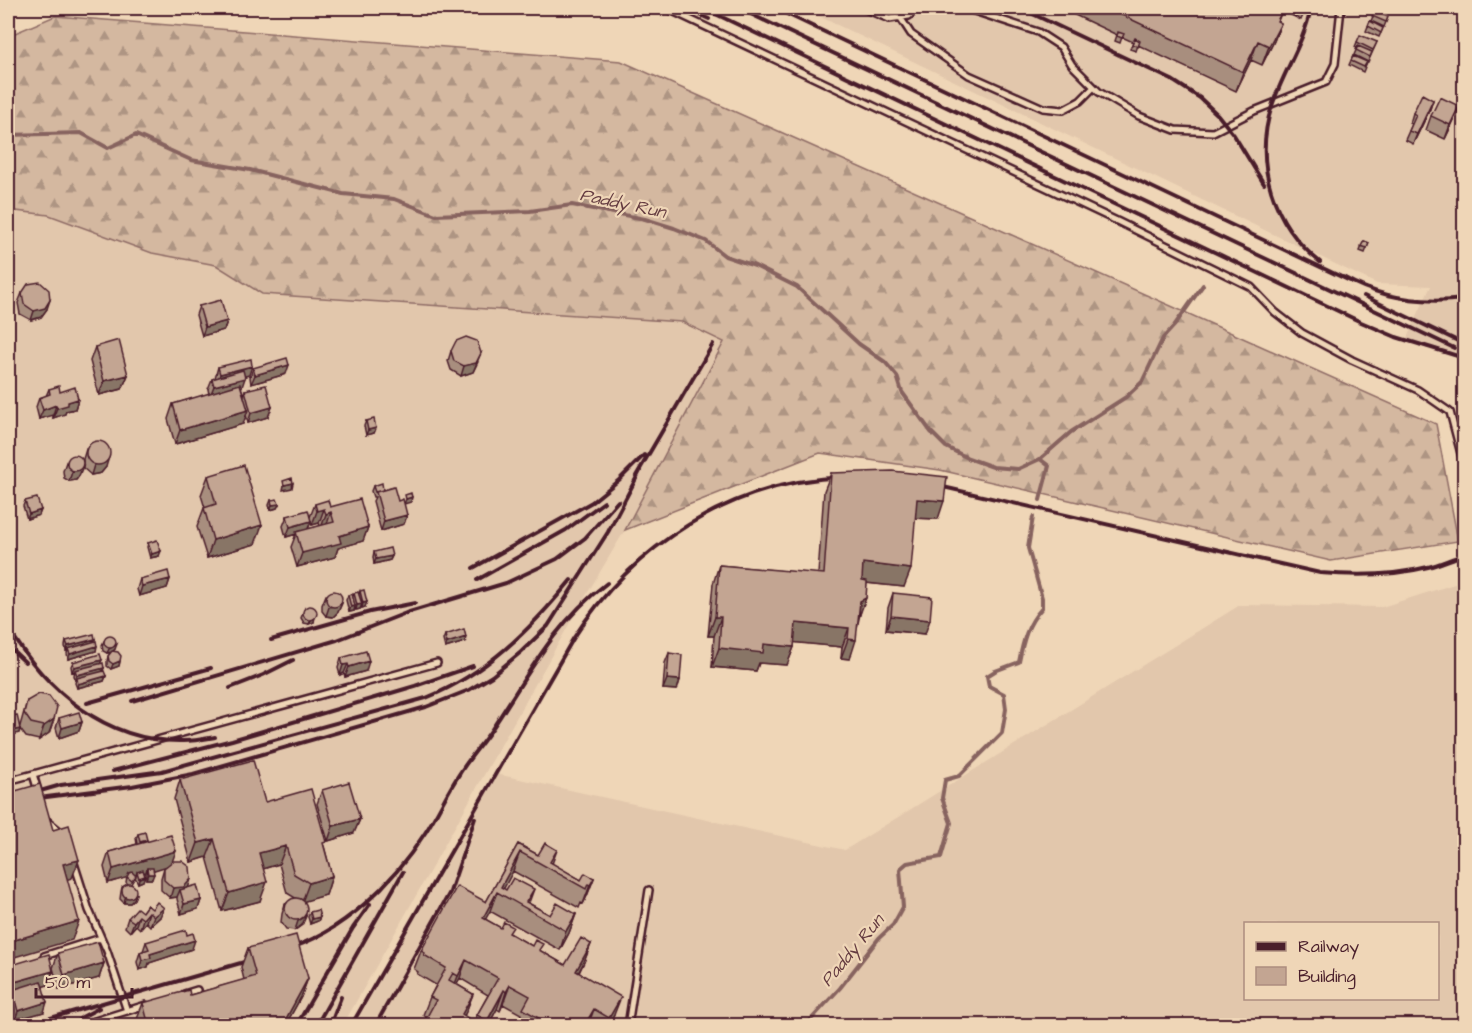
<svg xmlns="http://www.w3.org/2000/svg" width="1472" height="1033" viewBox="0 0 1472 1033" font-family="'Architects Daughter',sans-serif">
  <defs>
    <pattern id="forest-firs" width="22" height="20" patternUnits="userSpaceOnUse" patternTransform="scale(1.5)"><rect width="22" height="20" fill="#d4b8a0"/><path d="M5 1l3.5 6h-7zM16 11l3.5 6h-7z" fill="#ae9583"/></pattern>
  </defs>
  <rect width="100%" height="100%" fill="#efd6b7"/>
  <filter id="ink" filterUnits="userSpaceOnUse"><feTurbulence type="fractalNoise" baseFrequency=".0167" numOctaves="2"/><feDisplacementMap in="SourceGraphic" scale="12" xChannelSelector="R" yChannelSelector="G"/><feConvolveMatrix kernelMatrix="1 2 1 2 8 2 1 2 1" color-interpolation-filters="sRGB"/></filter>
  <g filter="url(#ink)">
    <path fill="#e2c7ac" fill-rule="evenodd" d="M802,8H1464V358L1406,340L1431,286L1377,284Z
      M8,210L49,215L152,253L216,265L262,294L683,322L724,342L625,530L572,619L343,1025L8,1026Z
      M1464,581V1025L354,1026L496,774L845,850L1240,605L1382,607ZM1246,924H1438V998H1246Z"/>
    <path fill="url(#forest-firs)" stroke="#8f6c66" stroke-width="1.5" d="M55,16L621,61L1436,424L1458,541L1331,561L940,470L820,453L625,530L724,342L682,322L262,294L216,265L152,253L49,215L8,210V36Z"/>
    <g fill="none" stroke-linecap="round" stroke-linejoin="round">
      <path stroke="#87635f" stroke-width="4" d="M8,135L81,133L108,148L136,135L191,160L250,170L343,194L394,199L436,215L530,211L572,205L645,219L674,228L706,241L725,256L755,266L797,287L859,344L885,362L897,376L902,392L931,432L946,447L968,458L993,467L1018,469L1040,459L1049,466L1040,500
        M1040,459L1071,432L1126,397L1142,382L1163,338L1174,326L1203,285
        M805,1026L840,988L879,938L893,925L903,907L900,869L907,863L941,857L951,823L942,798L945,780L959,776L1002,733L1006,709L1004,694L989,686L987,676L995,671L1019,662C1023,641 1027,624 1042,608V598L1028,548L1033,517"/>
      <defs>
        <path id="service" d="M666,8L1119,222L1251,287L1275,312L1302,333L1352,360L1418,390L1450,412L1464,465
          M863,8L889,19L909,16L916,8
          M965,8L1038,32L1061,47L1072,65L1099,92L1139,116L1175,130L1213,132L1254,111L1326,82L1335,64L1341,8
          M900,17L911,34L969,75L1043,108L1063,110L1080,101L1094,87
          M33,774L38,791
          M8,781L437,663
          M46,820L62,833
          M74,863L89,910L107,951L127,1011
          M44,956L101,938
          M184,994L197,990
          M79,1026L146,1005
          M628,1026L649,890"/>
      </defs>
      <use href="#service" stroke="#4a1f2b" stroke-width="10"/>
      <use href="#service" stroke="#efd6b7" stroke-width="5"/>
      <path stroke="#4a1f2b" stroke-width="4" d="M685,8L709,19
        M703,8L1361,322L1396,337L1464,358
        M738,8L1454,348
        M774,8L1350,281
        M1020,8L1172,80L1200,98L1218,115L1234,135L1264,184
        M1311,8C1304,43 1283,72 1272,106C1253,163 1273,225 1320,262
        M1343,277C1380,298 1422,304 1464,299
        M1364,296L1464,344
        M636,476L713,344
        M930,484L1320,573C1356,576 1393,576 1428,567C1441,564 1452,558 1464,555
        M473,568L592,502L619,480L644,455
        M477,580L566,530L604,502
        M8,627C45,690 106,743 183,741C194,741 204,739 215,737
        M271,640L370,612L415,603
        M8,646L25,662
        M230,688L263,675L293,660
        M132,701L337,640L406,613L506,583L557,559L585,538L618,501
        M87,703L211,668
        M113,771L232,740L415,686L473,666
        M30,794L61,785L162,771L426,698C486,674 530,630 571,580
        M8,802L132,786L193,774L426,707L469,690L492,676L521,652L548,626L608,532L640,471
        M284,950C343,933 393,883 425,833C438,813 447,792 460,773C469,758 482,744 492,729C528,675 554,623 607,583
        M23,1026L258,958
        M73,1026L82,1017L99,1008
        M296,1026L353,928L370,904
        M316,1026L403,872
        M330,1026L341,997
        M351,1026L573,639C632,546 732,481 844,477
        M375,1026L450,892L475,818"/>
    </g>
    <path fill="#a88e7e" stroke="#4a1f2b" stroke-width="1.5" fill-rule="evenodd" d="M1033,8H1046L1044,12Z
      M1060,8H1276L1282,11L1278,21L1281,23L1274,41L1262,65L1251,60L1236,91L1138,45L1136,51L1130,49L1133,42L1122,37L1120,43L1115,41L1117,35Z
      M1291,8H1306L1301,20L1289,14Z
      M1375,11L1388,17L1384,27L1371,21Z
      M1370,21L1383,28L1379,37L1366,31Z
      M1357,42H1377L1368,62L1354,55L1357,48L1355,47Z
      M1353,56L1367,62L1363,72L1349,65Z
      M1433,100L1430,109L1413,144L1405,140L1412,124L1410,123L1413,113Z
      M1431,116L1454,120L1445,139L1426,130Z
      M1364,241L1369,243L1365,253L1360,251Z
      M22,293L47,309L41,317L31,320L20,314L18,303Z
      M199,306L227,321L224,330L202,336L196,315Z
      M95,347L128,375L122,389L99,395L90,361Z
      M451,351L478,362L473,372L461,376L451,370L448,361Z
      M218,367L249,375L245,376L241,387L244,395L245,390L272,407L268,417L248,423L246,415L243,424L175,444L168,419L173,404L209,394L208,389L212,379L215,378Z
      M253,368L286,374L251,384L250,377Z
      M49,389L60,392L78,399L75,409L66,411L65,414L53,418V415L39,419L36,407L39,398L46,396Z
      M366,421L376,428L374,433L366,435L364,426Z
      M86,449L106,467L101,473L91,475L83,468V459Z
      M66,462L79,476L76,480L69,481L64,478L63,471Z
      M831,473L938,519L915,518L904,587L867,583L850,659L841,658L842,647L794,642V647L787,665L759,663L756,671L712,667L714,636H708L713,584L719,565L818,574L824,491Z
      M208,476L255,544L207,558L197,527L204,508H205L201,495Z
      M373,486L383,490L398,501L407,515L404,524L381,531L373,501L375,497H373L371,491Z
      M271,500L279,504L277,508L270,510L269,505Z
      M25,501L41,510L39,515L27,519L23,506Z
      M315,504L330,507L368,527L363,541L338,548L335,557L297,567L291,547L296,534L286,537L283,526L287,516L310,517ZM311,522L312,525L319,523L320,526L308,529Z
      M148,543L159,556L150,558L147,547Z
      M374,552L392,556L390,560L374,564L373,557Z
      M140,579H170L167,588L139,596L137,589Z
      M360,591L365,607L362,608L361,606L360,609L356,610L355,608L354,611L349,612L346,600L348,595L353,596L354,593L359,594Z
      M893,593L925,634L886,630L888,608Z
      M326,595L342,603L338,612L333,617L326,616L322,611V605Z
      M305,608L314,622L309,624L304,623L301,618Z
      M445,635L465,642L445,648L443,640Z
      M95,639L94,642L96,651L68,659L67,653L68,651H66L65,646L66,641Z
      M104,641L115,649L113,651L120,661L119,666L111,669L107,666V661L108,656L111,653H107L103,651L102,645Z
      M669,653L680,680L677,690L663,689L665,663Z
      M341,658L366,671L345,677L344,673L340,675L338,668Z
      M73,662L100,663L104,668L103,671L106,676L104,681L77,688L75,683L76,680H75L74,675L75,671L72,672L71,666Z
      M27,701L54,719L49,733L39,740L26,737L20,729L19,733L9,736L8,730V717L20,726Z
      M59,718L82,722L79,731L59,738L56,728Z
      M180,780L265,802L324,846L332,876L326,895L303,901L306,916L302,925L295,930L286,929L281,922L282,914L285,904L297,899L287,893L279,864L263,869L260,901L222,911L207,857L191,862L174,799Z
      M322,790L360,819L354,833L328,841L317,804Z
      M138,834L147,840L146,842L172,861L188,888L201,900L198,909L181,914L177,899V897L170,898L161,890V878L164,868L166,866L153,870L152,879H146V872L144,873L143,881L138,883L135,877L131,884L136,894L134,899L130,903H124L120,899L121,892L122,887L128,884L126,882L127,877L108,883L104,867L109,852L137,844L136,838Z
      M518,844L538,855L557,850L552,864L581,880L594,878L587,896L583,904L581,903L579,908L513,871L503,889L550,915L576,914L569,933L560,950L490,911L485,919L565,965L591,944L584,962L579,973L614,1015L609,1026H517L521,1014L503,1004L500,1011L497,1009L488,1026H473L477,1015L488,995L460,978L456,984L473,994L464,1016L466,1026H422L426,1017L423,1015L430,997L436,985L417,974L418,972L414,969L421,951L486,902Z
      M147,905L160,917L150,926L146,922L140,929L136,925L130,932L125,927L128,918L142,912Z
      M310,912L320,917L318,921L310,924L308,917Z
      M146,942L192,949L149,963L148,967L139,970L137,962L140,952L143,951Z
      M248,948L308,978L301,997L285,1026H137L136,1022L143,1003L190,995L244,980L241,967Z
      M58,953L104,963L99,978L59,989L53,968Z
      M8,966L53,971L48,985L43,986L44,1012L15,1020L9,999L10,996H8Z"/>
    <path fill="#887466" stroke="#4a1f2b" stroke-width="1.5" d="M1281,23L1274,41L1262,65L1269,46Z
      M1258,41L1251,60L1236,91L1243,72Z
      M1433,100L1430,109L1413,144L1417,134Z
      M1459,106L1454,120L1445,139L1450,125Z
      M50,300L47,309L41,317L31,320L34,311Z
      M227,321L224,330L202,336L205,327Z
      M12,322L8,331V332V325Z
      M481,353L473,372L461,376L464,366Z
      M289,365L286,374L251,384L255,375Z
      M252,366L249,375L217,384L220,374Z
      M128,375L122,389L99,395L104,381Z
      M245,378L242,387L210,396L214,386Z
      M78,399L75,409L66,411L65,414L53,418L57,408L68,402Z
      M56,405L53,415L39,419L43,410Z
      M272,407L268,417L248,423L251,413Z
      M248,410L243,424L175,444L180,430Z
      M376,428L374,433L366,435L368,430Z
      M109,457L106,467L101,473L91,475L94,465Z
      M83,466L79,476L76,480L69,481L72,472Z
      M293,483L292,488L283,490L284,485Z
      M412,497L411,502L404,504L406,499Z
      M917,499L944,501L938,519L910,518Z
      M279,504L277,508L270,510L272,505Z
      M324,509L319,523L312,525L317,511Z
      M41,510L39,515L27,519L29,514Z
      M331,512L326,527L321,528L326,514Z
      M407,515L404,524L381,531L384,521Z
      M311,521L307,531L286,537L290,527Z
      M262,525L255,544L207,558L213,540Z
      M368,527L363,541L338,548L335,557L297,567L302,553L339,536Z
      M161,551L159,556L150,558L152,554Z
      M392,556L390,560L374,564L376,559Z
      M863,563L911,569L904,587L856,582Z
      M170,579L167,588L139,596L142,586Z
      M866,598L859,617L860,601Z
      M367,602L365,607L362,608L363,603Z
      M342,603L338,612L333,617L326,616L329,607Z
      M362,604L360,609L356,610L357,605Z
      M355,606L354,611L349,612L351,607Z
      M891,616L930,620L925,634L886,630Z
      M315,617L314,622L309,624L311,620Z
      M715,617H721L714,636H708Z
      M796,623L849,628L842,647L789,642Z
      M466,637L465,642L445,648L447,643Z
      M95,639L94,644L68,649V651H66L68,646Z
      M848,639L856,640L850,659L841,658Z
      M117,644L115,649L112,652L107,653L109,649Z
      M764,644L794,647L787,665L759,663L756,671L712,667L719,648Z
      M97,646L96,651L68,659L70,654Z
      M102,660L100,664L72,672L74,667Z
      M120,661L119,666L111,669L113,664Z
      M369,661L366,671L345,677L349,667Z
      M348,664L344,673L340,675L343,665Z
      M104,668L102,672L75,680L77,675Z
      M106,676L104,681L77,688L78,684Z
      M667,679L680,680L677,690L663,689Z
      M54,719L49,733L39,740L44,726Z
      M82,722L79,731L59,738L62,728Z
      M20,729L19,733L9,736L11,731Z
      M360,819L354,833L328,841L333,826Z
      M214,839L207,857L191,862L198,843Z
      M286,846L279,864L252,872L259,853Z
      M176,851L171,865L148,872L147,868L146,872L138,874L137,872L136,875L108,883L113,869Z
      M520,852L513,871L501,894V887Z
      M79,860L72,878L56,883L63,864Z
      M148,874H154L152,879H146Z
      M145,876L143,881L138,883L139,878Z
      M332,876L326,895L302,902L309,883Z
      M594,878L587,896L583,904L590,885Z
      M191,879L188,889L180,890L177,897L170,898L173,888Z
      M267,882L260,901L222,911L229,893Z
      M534,889L527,908L526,902Z
      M497,892L490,911L476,937L483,918Z
      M136,894L134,899L130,903H124L125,898Z
      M201,900L198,909L181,914L184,904Z
      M164,908L160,917L150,926L154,916Z
      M149,912L146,922L140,929L143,919Z
      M576,914L569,933L560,950L566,931Z
      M139,916L136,925L130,932L134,922Z
      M306,916L302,925L295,930L298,921Z
      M320,917L318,921L310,924L312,919Z
      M79,921L72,940L8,959V942Z
      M195,940L192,949L149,963L148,967L139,970L142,960L150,954Z
      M591,944L584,962L569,990L576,971Z
      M466,960L460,978L451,994L458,976Z
      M104,963L99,978L59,989L64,975Z
      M53,971L48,985L14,995L12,990L10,996H8V992L11,983Z
      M308,978L301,997L285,1026H282Z
      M510,985L503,1004L500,1011L506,992Z
      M504,990L497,1009L488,1026H485Z
      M473,994L466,1012L459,1026L462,1014Z
      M621,997L614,1015L609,1026H607L609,1018Z
      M47,1002L44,1012L15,1020L18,1011Z
      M594,1009L588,1026H584Z"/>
    <path fill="#c3a592" stroke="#4a1f2b" stroke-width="1.5" d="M1107,8H1276L1282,11L1277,21L1281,23L1269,46L1258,41L1243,72Z
      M1291,8H1306L1303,15L1290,9Z
      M1375,11L1388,17L1386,22L1372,16Z
      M1370,21L1383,28L1381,33L1368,26Z
      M1118,32L1124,34L1122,38L1117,36Z
      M1360,35L1377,42L1373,50L1357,42Z
      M1135,38L1140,41L1138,47L1132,44Z
      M1358,46L1372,52L1370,57L1356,50Z
      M1353,56L1367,62L1364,67L1351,61Z
      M1422,94L1433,100L1417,134L1409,131L1416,115L1413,113Z
      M1440,97L1459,106L1450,125L1431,116Z
      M1364,241L1369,243L1367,248L1361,246Z
      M40,282L49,290L50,300L45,308L34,311L24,304L22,293L28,284Z
      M221,300L227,321L205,327L199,306Z
      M8,304L13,311L12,322L8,325Z
      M466,337L477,341L481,353L476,363L464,366L454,361L451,351L456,341Z
      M119,340L128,375L104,381L95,347Z
      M287,358L289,365L255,375L253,368Z
      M251,359L252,366L220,374L218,367Z
      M243,370L245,378L214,386L212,379Z
      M240,384L248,410L180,430L173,404Z
      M266,385L272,407L251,413L245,390Z
      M59,386L60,392L75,387L78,399L68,402V405L57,408L56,405L43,410L39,398L50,394L49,389Z
      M374,419L376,428L368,430L366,421Z
      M86 453a12 12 0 1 1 24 0a12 12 0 1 1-24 0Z
      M67 463a8 8 0 1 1 16 0a8 8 0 1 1-16 0Z
      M244,465L262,525L213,540L204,508L216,504L208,476Z
      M892,471L947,477L944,501L917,499L911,569L863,563L862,580L867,581V583L866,598L860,601L856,640L848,639L849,628L796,623L794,647L764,644L763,653L719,648L721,617H715L719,565L824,574L831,473Z
      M292,478L293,483L284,485L283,481Z
      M382,483L383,490L375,492L373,486Z
      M394,487L398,501L403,499L407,515L384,521L376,492Z
      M411,493L412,497L406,499L405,495Z
      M37,498L41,510L29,514L25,501Z
      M277,499L279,504L272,505L271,500Z
      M360,499L368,527L339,536L341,543L302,553L296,532L334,522L331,512L326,514L324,509L317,511L315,504L328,500L330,507Z
      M308,510L311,521L290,527L287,516Z
      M157,540L161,551L152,554L148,543Z
      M390,548L392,556L376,559L374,552Z
      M168,571L170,579L142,586L140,579Z
      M364,590L367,602L363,603L360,591Z
      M326 599a8 8 0 1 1 16 0a8 8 0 1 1-16 0Z
      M358,592L362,604L357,605L354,593Z
      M893,593L932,597L930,620L891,616Z
      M352,594L355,606L351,607L348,595Z
      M303 613a7 7 0 1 1 14 0a7 7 0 1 1-14 0Z
      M464,629L466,637L447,643L445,635Z
      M94,634L95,639L68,646L66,641Z
      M104 642a6 6 0 1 1 12 0a6 6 0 1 1-12 0Z
      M96,641L97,646L70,654L68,649Z
      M112,651L118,652L121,656L120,661L113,664L109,661L108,656Z
      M366,651L369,661L349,667L348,664L343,665L341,658Z
      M669,653L682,655L680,680L667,679Z
      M100,654L102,660L74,667L73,662Z
      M103,663L104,668L77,675L75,670Z
      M104,671L106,676L78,684L77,678Z
      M39,694L49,696L57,707L54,719L44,726L31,723L24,713L27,701Z
      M79,712L82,722L62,728L59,718Z
      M17,715L20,729L11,731L8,717Z
      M253,760L265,802L311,789L326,842L323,843L332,876L309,883L294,874L286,846L259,853L267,882L229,893L214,839L198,843L180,780Z
      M349,782L360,819L333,826L322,790Z
      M40,784L53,830L69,825L79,860L63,864L79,921L8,942V793Z
      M145,832L147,840L140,842L138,834Z
      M171,835L176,851L113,869L109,852Z
      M545,843L557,850L550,862L581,880L585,873L594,878L590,885L588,884L586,889L520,852L501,887L506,890L513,878L534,889L526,902L550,915L557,903L576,914L566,931L497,892L483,918L501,928L504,922L513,927L509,933L532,946L535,940L543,944L539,950L565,965L581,938L591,944L576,971L621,997L609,1018L594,1009L584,1026H566L560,1022L558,1026H552L523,1009L530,996L510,985L506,992L504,990L487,1021L477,1015L498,978L466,960L458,976L453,973L449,980L473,994L462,1014L468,1018L465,1025L461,1023L460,1026H422L436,1000L430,997L446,968L424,955L425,953L421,951L457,886L486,902L518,844L538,855Z
      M173,861H182L190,867L191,879L184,887L173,888L164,880V868Z
      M147,868H153L154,874H148Z
      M143,870L145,876L139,878L137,872Z
      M132,872L136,876L132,881L127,877L129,873Z
      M122 891a7 7 0 1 1 14 0a7 7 0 1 1-14 0Z
      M197,885L201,900L184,904L180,890Z
      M285 909a11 11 0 1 1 22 0a11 11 0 1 1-22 0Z
      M157,902L164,908L154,916L149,912L143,919L139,916L134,922L128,918L137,908L142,912L147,905L152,909Z
      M318,910L320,917L312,919L310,912Z
      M186,930L187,935L193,933L195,940L150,954L151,958L142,960L140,952L149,949L146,942Z
      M296,935L308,978L282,1026H149L143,1003L189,990L190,995L256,976L248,948Z
      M98,942L104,963L64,975L58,953Z
      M49,954L53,971L11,983L8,972V966Z
      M41,981L47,1002L18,1011L12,990Z"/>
  </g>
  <g text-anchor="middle" stroke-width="4.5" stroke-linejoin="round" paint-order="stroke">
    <g font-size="18" font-style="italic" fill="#643b40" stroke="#efd6b7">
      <text transform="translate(623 203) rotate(12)" y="6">Paddy Run</text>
      <text transform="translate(852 950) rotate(-50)" y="6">Paddy Run</text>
    </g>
  </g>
  <rect width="1472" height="1033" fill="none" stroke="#efd6b7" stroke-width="30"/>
  <rect x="15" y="15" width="1442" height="1003" fill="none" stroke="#4a1f2b" stroke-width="2" filter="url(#ink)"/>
  <rect x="1244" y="922" width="195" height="78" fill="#efd6b7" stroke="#ad8d7f" stroke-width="1.5"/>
  <rect x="1256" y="942" width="30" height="9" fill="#4a1f2b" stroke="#ad8d7f" stroke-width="1.5"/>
  <text x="1298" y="952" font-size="18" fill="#4a1f2b">Railway</text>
  <rect x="1256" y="967" width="30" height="18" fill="#c3a592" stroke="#ad8d7f" stroke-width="1.5"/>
  <text x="1298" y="982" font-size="18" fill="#4a1f2b">Building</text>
  <path d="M36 988v9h96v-9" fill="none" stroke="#4a1f2b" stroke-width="3"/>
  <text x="45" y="988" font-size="18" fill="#4a1f2b" stroke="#efd6b7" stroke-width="4.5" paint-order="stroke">50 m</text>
</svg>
